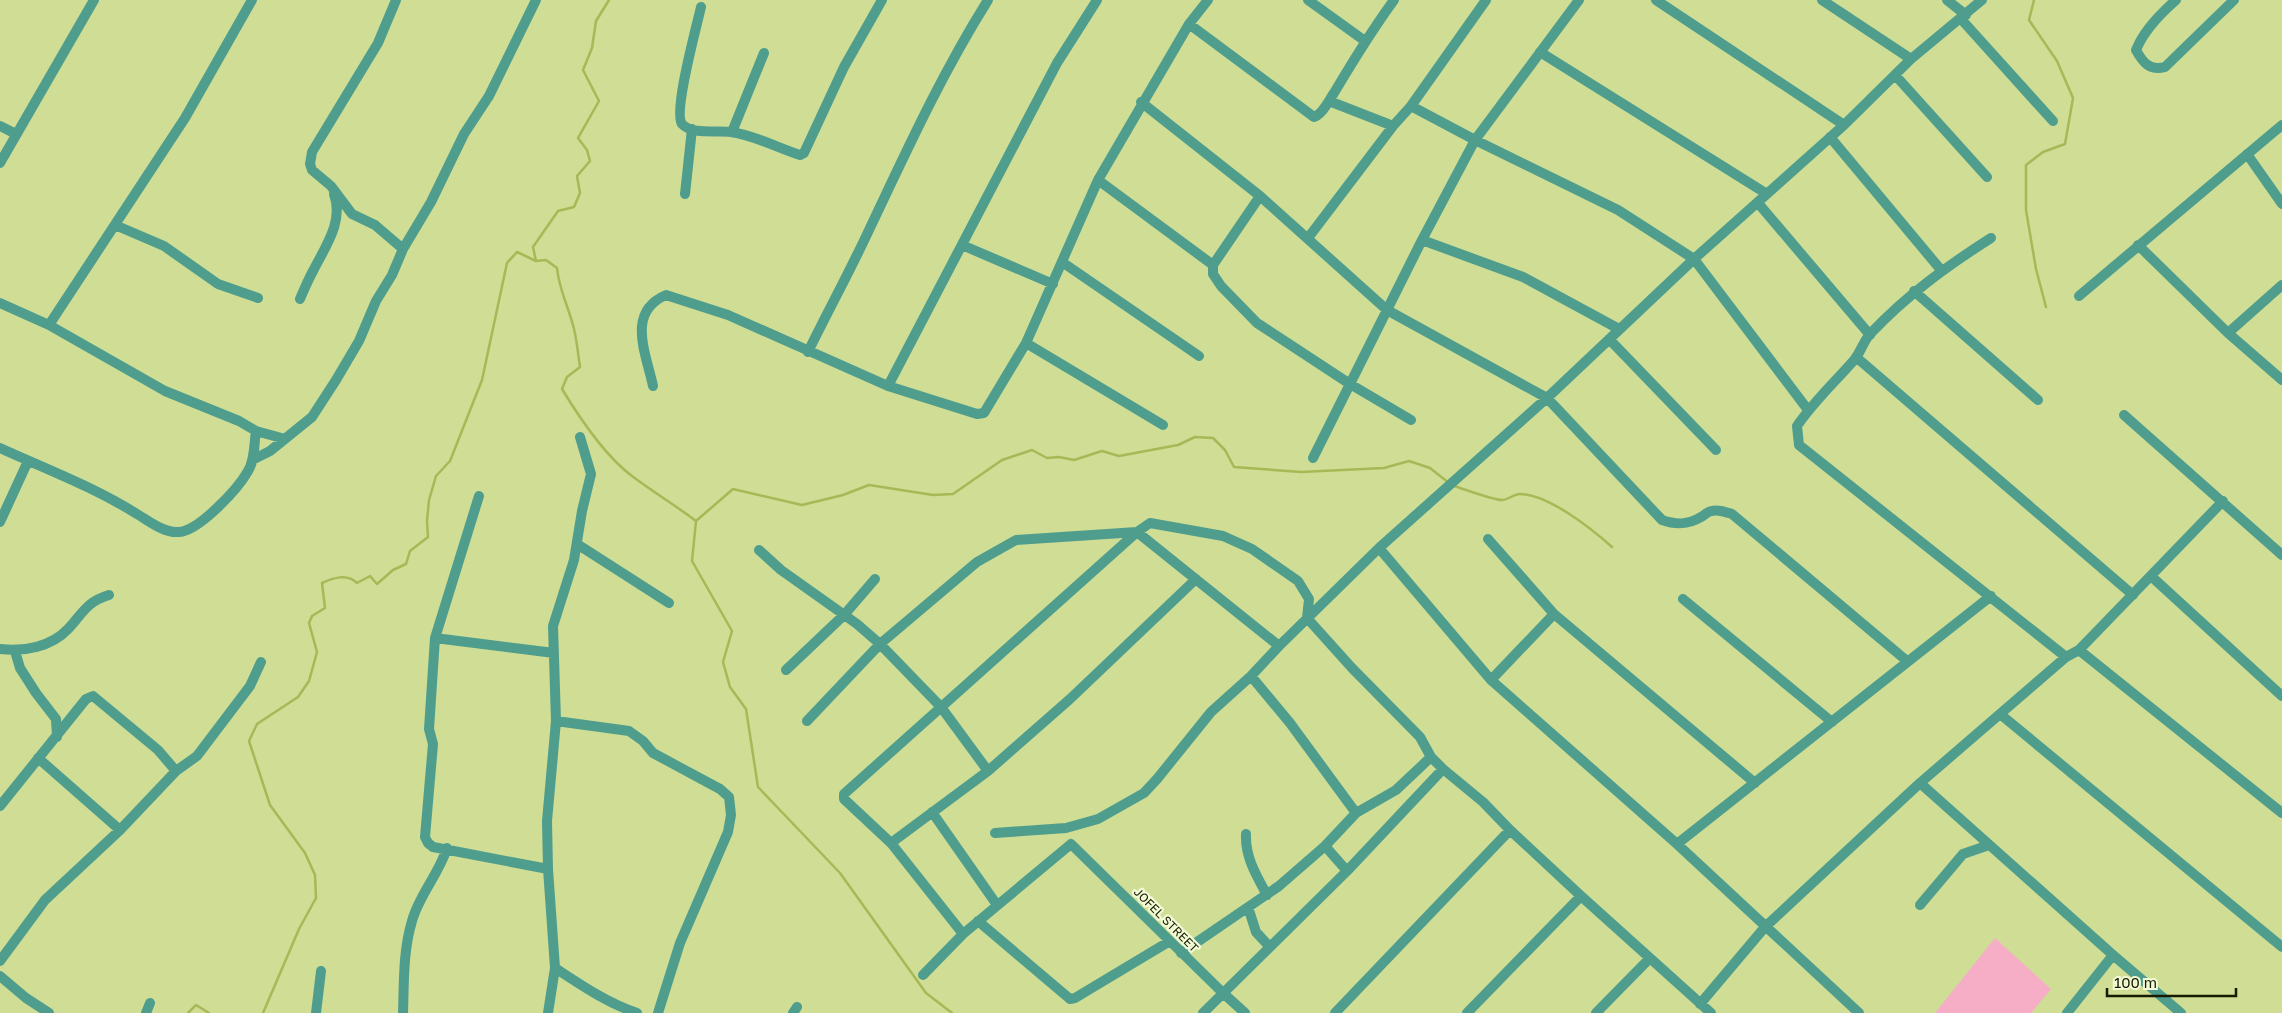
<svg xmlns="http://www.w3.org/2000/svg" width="2282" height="1013" viewBox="0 0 2282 1013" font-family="'Golos Text',sans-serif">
  <rect width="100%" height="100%" fill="#cfdd95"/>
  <path fill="#f5aec6" d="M1995,938L2051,989L2031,1013H1935Z"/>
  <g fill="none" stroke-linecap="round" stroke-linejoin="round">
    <path stroke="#a8b856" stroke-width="2.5" d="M2034,0L2029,20L2057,61L2073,98L2065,144L2043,152L2026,165V210L2036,269L2046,307
      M536,261L533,247L558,211L574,207L580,193L577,176L590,161L587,150L578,138L599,101L583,70L592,48L596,21L609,0
      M1454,486C1464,489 1493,500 1502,500C1508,500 1514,494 1520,494C1548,494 1592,529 1612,547
      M188,1013L196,1005L209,1013
      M263,1013L299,929L316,898L315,875L305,853L270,805L249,741L257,724L298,697L309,681L317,652L309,623L312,616L325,608L322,583C333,578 347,573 357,583L370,576L377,584L393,570L406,564L410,551L428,537L427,521L429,500L436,476L450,461L482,380L507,263L517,252L536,261L546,260L557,268C559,290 569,308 574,329C577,341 578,354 580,367L567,377L562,389C579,417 605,456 632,476C653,492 675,505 696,521
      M952,1013L926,993L840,873L758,787L746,709L730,687L723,662L732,631L692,561L696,521L733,489L802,505L843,495L869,485L933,495L953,494L1002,460L1032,450L1047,458L1059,457L1074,460L1102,451L1119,456L1178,445L1195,437L1213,438L1225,450L1234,467L1301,472L1384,468L1409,461L1430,468L1449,483"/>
    <path stroke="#4f9e8d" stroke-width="10" d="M396,0L378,43L312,152L310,164L312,170L331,186L352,214L375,225L403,249
      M1308,0L1365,41
      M1656,0L1844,125
      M1822,0L1911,59
      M1947,0L1966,15
      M2176,0C2160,14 2144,30 2136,50C2143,63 2150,71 2165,67L2234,0
      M701,7C697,25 673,112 682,124C692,135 718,130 731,132C754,135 778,148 800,155L804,153L844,67L882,0
      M1961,19L2053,121
      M1189,24L1314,117C1323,114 1329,100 1334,93C1353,61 1372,30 1394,0
      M1540,52L1767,194
      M1895,75L1987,177
      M1329,101L1393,126
      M1141,102L1260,196L1387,310L1547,398L1662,520C1676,525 1688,525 1701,517C1705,515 1708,511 1712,511C1718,509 1726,512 1732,514L1907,661
      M1411,106L1475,140L1618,210L1694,259L1808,410
      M0,126L16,134
      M732,132L764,53
      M1830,137L1941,270
      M2247,154L2282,204
      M0,163L94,0
      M1098,180L1213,265
      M685,194L692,129
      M1260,196L1213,265V274L1221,286L1257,323L1350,384L1411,420
      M1758,203L1870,335
      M115,225L164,246L218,284L258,298
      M1308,238L1393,126L1411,106L1486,0
      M1991,238C1947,266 1907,295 1871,333C1864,340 1861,351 1855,359C1836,381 1814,401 1797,426L1799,445L2066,657
      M1422,240L1523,277L1619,329
      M962,245L1053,284
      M2138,245L2228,333L2282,380
      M1062,262L1199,356
      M1914,291L2038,400
      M2079,296L2282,125
      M300,299C304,290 308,280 313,271C325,247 344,222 334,194
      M0,303L49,325L165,391L239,421L256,431L285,439
      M49,325L185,118L252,0
      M2228,333L2282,285
      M1609,339L1716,450
      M1026,343L1163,425
      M808,352C828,311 850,271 869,230C907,150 941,75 988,0
      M1856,357L2133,595
      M653,386C646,353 626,312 666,295L728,315L888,386L977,414L984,413L1026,343L1098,180L1189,24L1208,0
      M888,386L1057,63L1097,0
      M2124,415L2282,555
      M580,437L591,474L582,511L574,560L553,626L556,721L547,821L548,869L555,968C581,985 607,1003 637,1013
      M0,448C46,469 94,487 137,514C149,521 164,533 178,532C198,532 238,489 248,471C255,460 254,443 256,431
      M1313,458L1422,240L1475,140L1579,0
      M252,460L270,451L312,417L336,380L359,341L376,301L392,275L403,249L431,202L464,134L489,96L536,0
      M479,496L435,638L429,729L433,744L425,837L428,843L433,847L548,869
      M0,522L28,461
      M1488,539L1554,614L1755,783
      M577,544L669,603
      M1379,548L1491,680L1677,844L1859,1013
      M759,550L781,570L857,624L880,644L941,707L988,771
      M2152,577L2282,696
      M1683,599L1832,722
      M435,638L554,653
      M0,649C24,652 51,647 68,629C83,613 86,602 109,595
      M2079,650L2282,813
      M15,651L20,668L36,693L56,719L57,737
      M786,670L844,615L875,579
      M1251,676L1290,723L1356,813L1396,790L1431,757
      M1491,680L1554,614
      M2000,714L2282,947
      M556,721L629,731L643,741L653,753L720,789L729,797L731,815L728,832L680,943L658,1013
      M807,721L880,644L977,562L1016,540L1137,532L1279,646
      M38,758L120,830
      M1920,783L2113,955L2181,1013
      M0,806L86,699L93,696L158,750L176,771
      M932,812L997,905
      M995,833L1066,828L1098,819L1144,793L1157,779L1211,712L1251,676L1279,646L1379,548L1547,398L1694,259L1844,125L1911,59L1982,0
      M1246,834C1245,857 1256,875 1267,895
      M891,843L988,771L1070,699L1196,579
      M1677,844L1991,596
      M1347,871L1325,846L1356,813
      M1920,905L1963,854L1989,845
      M1248,907L1256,932L1269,946
      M978,921L1070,999L1075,998L1170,941
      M963,934L891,843L844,799V794L1137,532L1150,523L1223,536L1252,549L1298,581L1309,599L1307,618L1352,668L1420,737L1431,757L1443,769L1483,802L1510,830L1581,896L1711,1013
      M1181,953L1279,886L1325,846
      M0,961L45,900L120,830L176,771L197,756L250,686L261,662
      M923,975L963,934L1071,844L1223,993L1245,1013
      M0,976L26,998L49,1013
      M1700,1004L1765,927L1920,783L2066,657L2079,650L2223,501
      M146,1013L150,1003
      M316,1013L321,971
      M403,1013C404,982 403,951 412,921C419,895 439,874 447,848
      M548,1013L555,968
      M793,1013L797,1007
      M1203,1013L1347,871L1443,769
      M1335,1013L1510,830
      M1467,1013L1581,896
      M1596,1013L1650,958
      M2067,1013L2113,955"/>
  </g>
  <g text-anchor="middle" stroke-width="4.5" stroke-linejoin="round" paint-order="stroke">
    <g font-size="12" fill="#171b01" stroke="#f3fad6">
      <text transform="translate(1166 920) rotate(45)" y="4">JOFEL STREET</text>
    </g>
  </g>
  <path d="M2107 988v8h129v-8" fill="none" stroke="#171b01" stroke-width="2.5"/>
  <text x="2114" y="988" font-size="15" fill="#171b01" stroke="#f3fad6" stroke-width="4" paint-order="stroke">100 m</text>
</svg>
